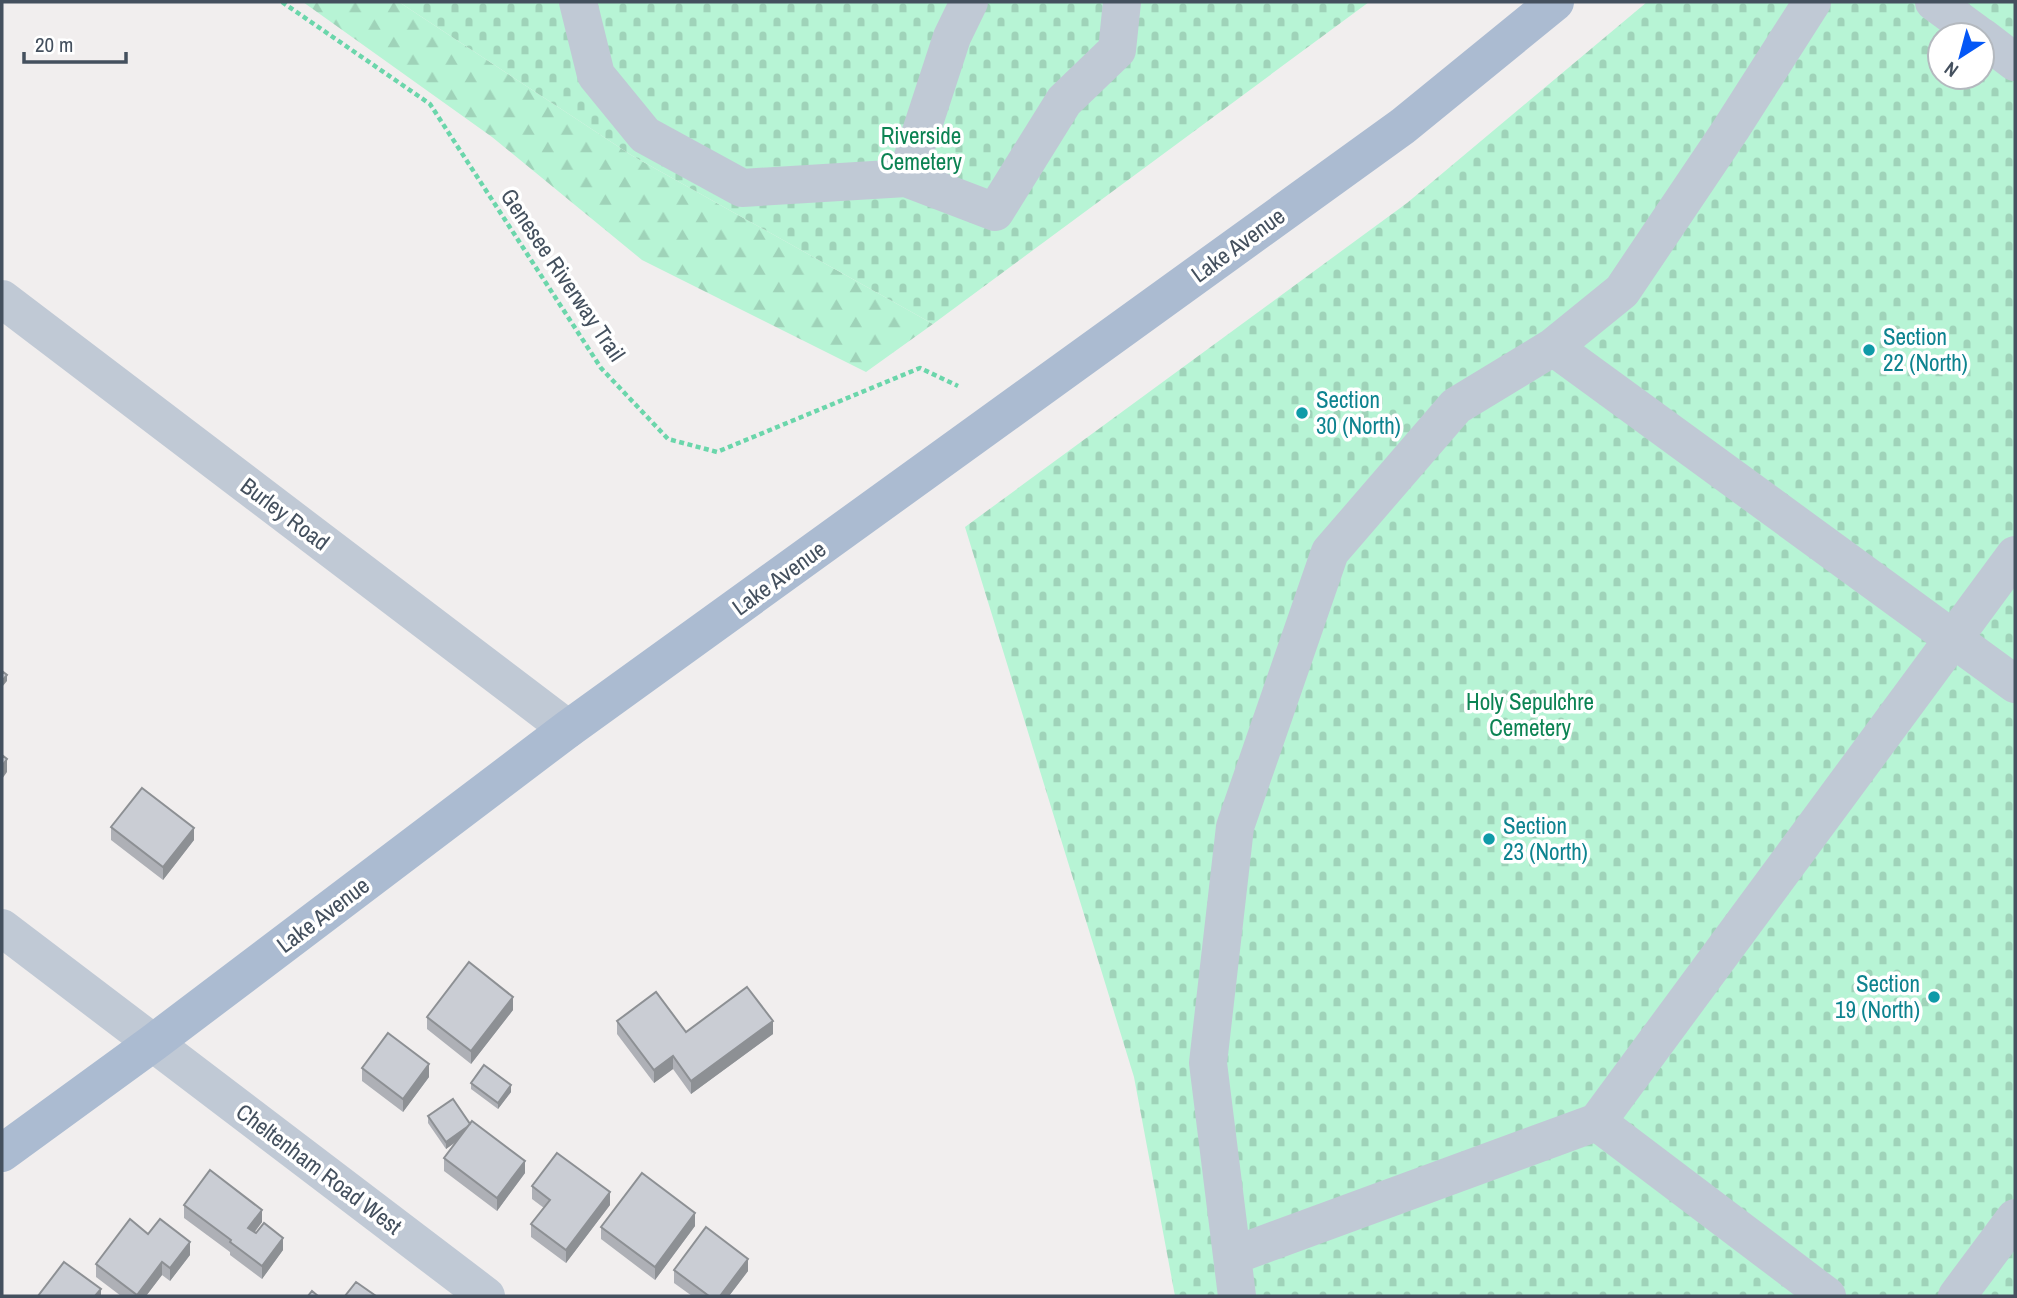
<svg xmlns="http://www.w3.org/2000/svg" width="2017" height="1298" viewBox="0 0 2017 1298" font-family="'Archivo Narrow',sans-serif">
  <defs>
    <pattern id="forest-firs" width="22" height="20" patternUnits="userSpaceOnUse" patternTransform="scale(1.75)"><rect width="22" height="20" fill="#b7f4d5"/><path d="M5 1l3.5 6h-7zM16 11l3.5 6h-7z" fill="#9fd3b9"/></pattern>
    <pattern id="cemetery-stones" width="16" height="16" patternUnits="userSpaceOnUse" patternTransform="scale(1.75)"><rect width="16" height="16" fill="#b7f4d5"/><path d="M2 7V4a2 2 0 0 1 4 0v3zM10 15v-3a2 2 0 0 1 4 0v3z" fill="#9fd3b9"/></pattern>
  </defs>
  <rect width="100%" height="100%" fill="#f1eeee"/>
  <path fill="url(#forest-firs)" d="M303,2H399L631,155L933,324L866,372L642,260L492,137Z"/>
  <path fill="url(#cemetery-stones)" fill-rule="evenodd" d="M399,2H1369L933,324L631,155Z
    M1647,2H2015V1296H1175L1134,1077L965,527L1407,203ZM1940,35H1982V77H1940Z"/>
  <g fill="none" stroke-linecap="round" stroke-linejoin="round">
    <path stroke="#6bd6ab" stroke-width="4.5" stroke-dasharray="5 3.5" stroke-linecap="butt" d="M282,2L430,104L601,368L668,439L717,452L920,368L958,386"/>
    <path stroke="#c0c9d5" stroke-width="38" d="M578,2L596,75L645,135L742,188L906,178L995,212L1064,101L1117,50L1122,2
      M1934,2L1979,35
      M1982,37L2015,62
      M906,178L952,37L969,2
      M2,299L568,729
      M1553,347L2015,684
      M2,928L486,1296
      M1597,1122L2015,555
      M1232,1256L1597,1122L1827,1296
      M1237,1296L1208,1063L1235,827L1330,552L1456,406L1553,347L1622,291L1731,129L1812,2
      M1957,1296L2015,1218"/>
    <path stroke="#abbbd1" stroke-width="38" d="M2,1153L153,1043L568,729L1403,126L1555,2"/>
  </g>
  <path fill="#aeb0b6" d="M111,827L194,840L163,880L111,840Z
    M513,1010L471,1064L427,1029V1017Z
    M617,1021L686,1032L773,1034L691,1094L673,1069L654,1083L617,1034Z
    M362,1068L429,1077L403,1112L362,1081Z
    M471,1083L511,1092L498,1109L471,1089Z
    M428,1116L470,1124L525,1173L497,1211L444,1171V1158L457,1141L446,1149L428,1123Z
    M532,1186L610,1205L566,1263L531,1237V1224L544,1208L532,1199Z
    M184,1205L262,1222L255,1232L283,1250L262,1279L230,1255V1252L184,1218Z
    M695,1226L655,1280L601,1239V1227Z
    M148,1234L190,1255L170,1281L162,1275L146,1296H121L96,1277V1264Z
    M674,1270L748,1271L729,1296H692L674,1283Z"/>
  <path fill="#8d9094" d="M7,675V681L2,687V681Z
    M7,759V772L2,779V766Z
    M194,828V840L163,880V867Z
    M513,997V1010L471,1064V1051Z
    M773,1021V1034L691,1094V1081Z
    M673,1056V1069L654,1083V1070Z
    M429,1064V1077L403,1112V1099Z
    M511,1085V1092L498,1109V1103Z
    M471,1125V1131L446,1149V1142Z
    M525,1161V1173L497,1211V1198Z
    M610,1192V1205L566,1263V1250Z
    M262,1210V1222L248,1240V1228Z
    M695,1213V1226L655,1280V1267Z
    M283,1238V1250L262,1279V1266Z
    M190,1242V1255L170,1281V1268Z
    M748,1259V1271L729,1296H720Z
    M162,1262V1275L146,1296H137Z
    M101,1289V1296H95Z"/>
  <path fill="#cacdd4" stroke="#8d9094" stroke-width="2" d="M2,671L7,675L2,681Z
    M2,755L7,759L2,766Z
    M142,788L194,828L163,867L111,827Z
    M469,962L513,997L471,1051L427,1017Z
    M747,987L773,1021L691,1081L673,1056L654,1070L617,1021L656,992L686,1032Z
    M388,1033L429,1064L403,1099L362,1068Z
    M484,1065L511,1085L498,1103L471,1083Z
    M453,1099L470,1124L467,1127L446,1142L428,1116Z
    M472,1121L525,1161L497,1198L444,1158Z
    M557,1153L610,1192L566,1250L531,1224L550,1200L532,1186Z
    M210,1170L262,1210L248,1228L256,1233L264,1223L283,1238L262,1266L230,1242L231,1240L184,1205Z
    M642,1173L695,1213L655,1267L601,1227Z
    M130,1219L148,1234L160,1219L190,1242L170,1268L162,1262L137,1295L96,1264Z
    M706,1227L748,1259L720,1296H709L674,1270Z
    M64,1262L101,1289L95,1296H38Z
    M356,1282L376,1296H345Z
    M312,1291L318,1296H308Z"/>
  <g fill="#0f9aa8" stroke="#fff" stroke-width="2.5">
    <circle cx="1869" cy="350" r="7"/>
    <circle cx="1302" cy="413" r="7"/>
    <circle cx="1489" cy="839" r="7"/>
    <circle cx="1934" cy="997" r="7"/>
  </g>
  <g text-anchor="middle" stroke-width="7" stroke-linejoin="round" paint-order="stroke">
    <g font-size="23" fill="#0c8353" stroke="#fff">
      <text x="921" y="144">Riverside<tspan x="921" dy="26">Cemetery</tspan></text>
      <text x="1530" y="710">Holy Sepulchre<tspan x="1530" dy="26">Cemetery</tspan></text>
    </g>
    <g font-size="23" fill="#44505e" stroke="#fff">
      <text transform="translate(1238 245) rotate(-36)" y="8">Lake Avenue</text>
      <text transform="translate(563 275) rotate(56)" y="8">Genesee Riverway Trail</text>
      <text transform="translate(285 514) rotate(37)" y="8">Burley Road</text>
      <text transform="translate(779 578) rotate(-36)" y="8">Lake Avenue</text>
      <text transform="translate(323 915) rotate(-37)" y="8">Lake Avenue</text>
      <text transform="translate(319 1169) rotate(37)" y="8">Cheltenham Road West</text>
    </g>
    <g font-size="23" fill="#0d838f" stroke="#fff" text-anchor="start">
      <text x="1883" y="345">Section<tspan x="1883" dy="26">22 (North)</tspan></text>
      <text x="1316" y="408">Section<tspan x="1316" dy="26">30 (North)</tspan></text>
      <text x="1503" y="834">Section<tspan x="1503" dy="26">23 (North)</tspan></text>
      <text x="1920" y="992" text-anchor="end">Section<tspan x="1920" dy="26">19 (North)</tspan></text>
    </g>
  </g>
  <rect width="2017" height="1298" fill="none" stroke="#44505e" stroke-width="7"/>
  <g transform="translate(1961 56) rotate(216)"><circle r="33" fill="#ffffff" stroke="#b4b9bf" stroke-width="2"/>
  <path d="M0-5L12 26L0 18L-12 26Z" fill="#0457f6"/>
  <text y="-10" font-size="19" font-weight="bold" text-anchor="middle" fill="#44505e">N</text>
  </g>
  <path d="M24 52v10h102v-10" fill="none" stroke="#44505e" stroke-width="3.5"/>
  <text x="35" y="52" font-size="21" fill="#44505e" stroke="#ffffff" stroke-width="5" paint-order="stroke">20 m</text>
</svg>
